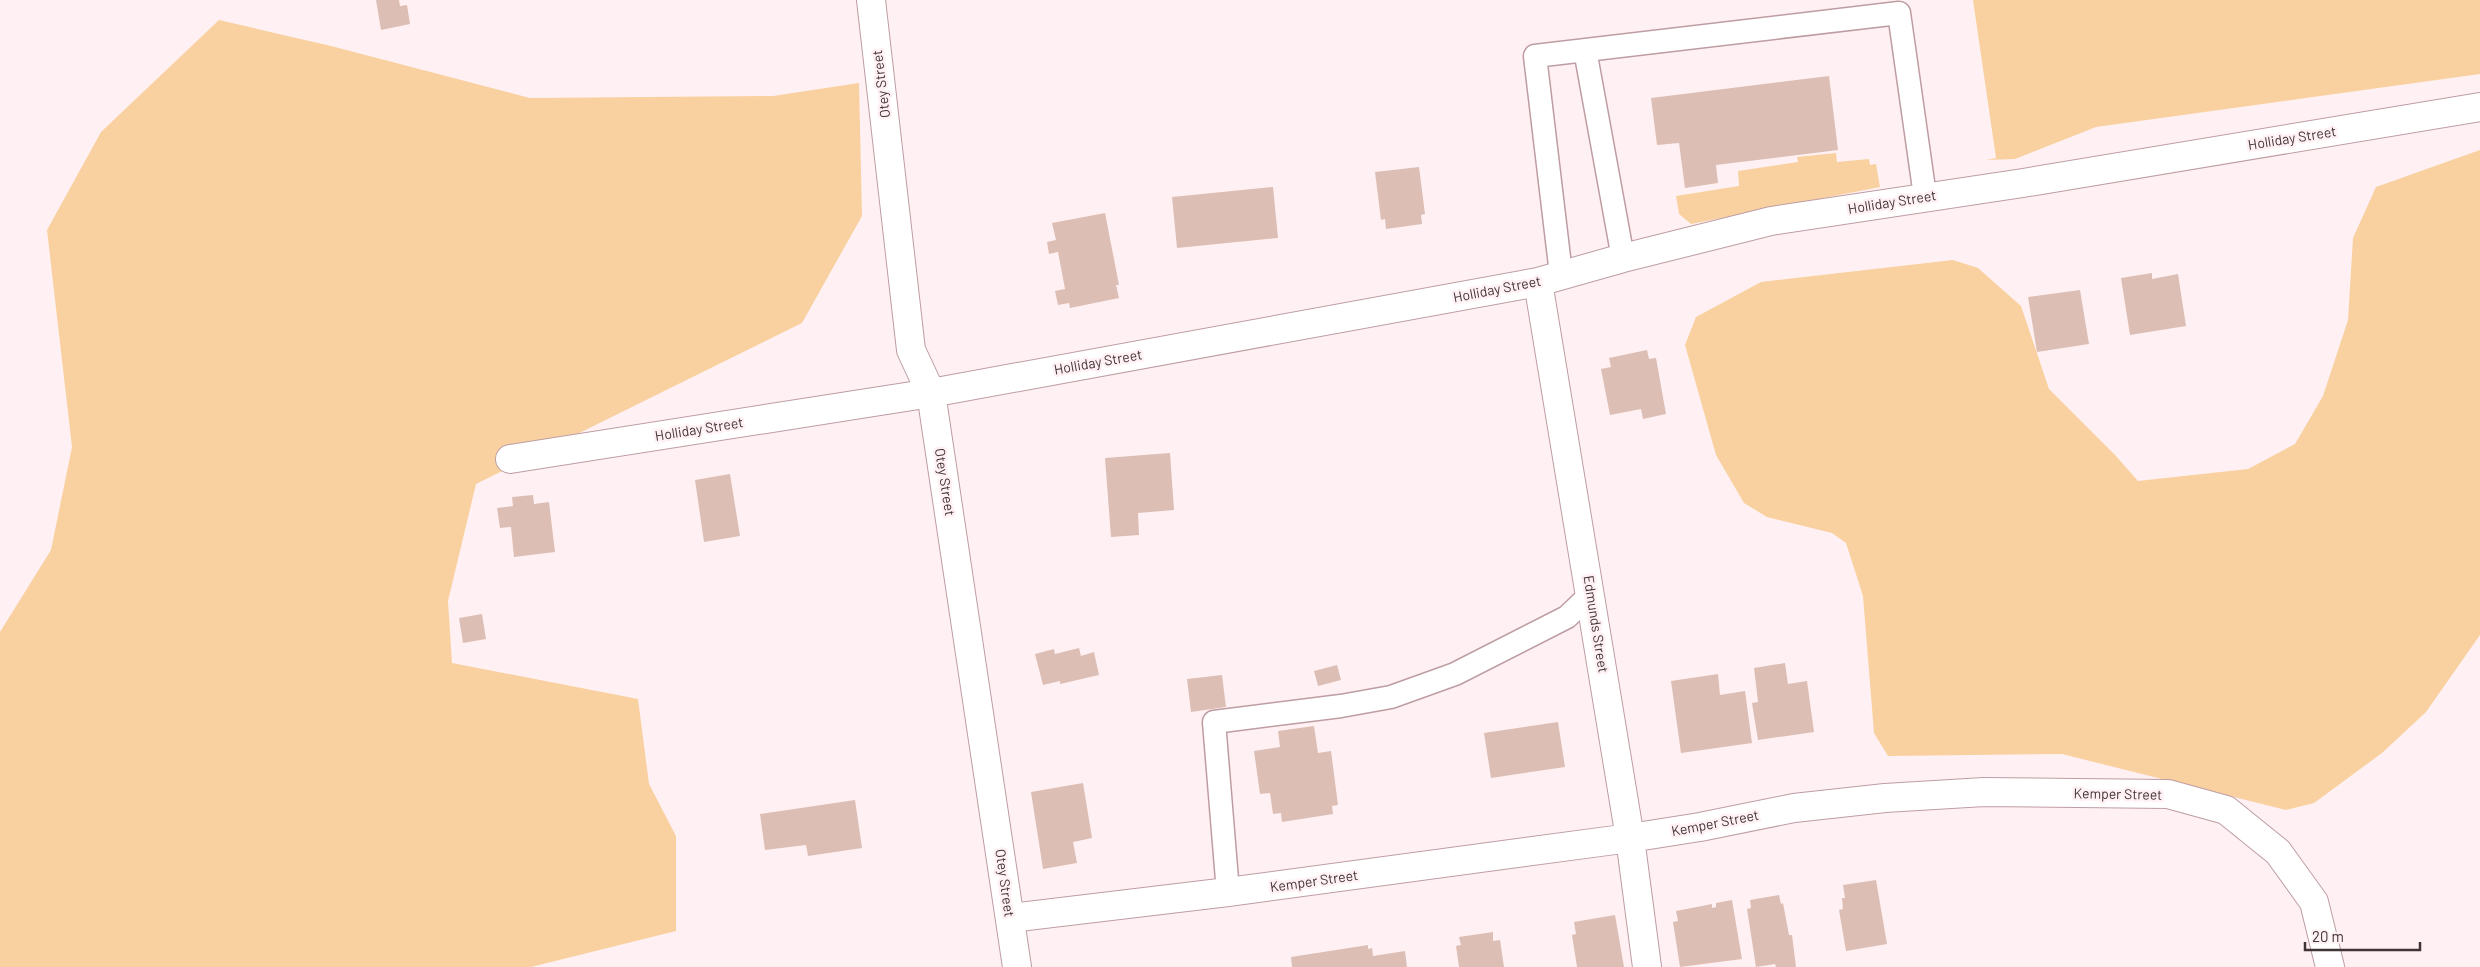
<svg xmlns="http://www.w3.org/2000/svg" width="2480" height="967" viewBox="0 0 2480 967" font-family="Barlow,sans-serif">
  <rect width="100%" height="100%" fill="#fff1f3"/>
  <path fill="#f9d1a0" d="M1973,0H2480V74L2096,127L2015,159L1986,160L1996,158Z
    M219,20L331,46L530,98L773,96L859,83L862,216L802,323L476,484L448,601L452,663L638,699L649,784L676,836V931L531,967H0V632L51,550L72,447L47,230L101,132Z
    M2480,150V635L2426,712L2382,753L2314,803L2286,810L2062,754L1888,756L1874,733L1863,596L1846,543L1832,533L1767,517L1744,503L1716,455L1685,345L1696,317L1761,282L1953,260L1978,268L2021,306L2049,389L2115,455L2138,481L2248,469L2295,444L2323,396L2348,320L2353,238L2376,187Z
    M1836,153L1837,162L1869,159L1870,165L1876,164L1880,187L1691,224L1679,214L1676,196L1739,186L1738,171L1798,162L1797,157Z"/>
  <path fill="#ddbeb4" d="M376,0H399L400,6L407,5L410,24L381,30Z
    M1829,76L1838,150L1716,165L1718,183L1685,188L1679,143L1657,145L1651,98Z
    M1419,167L1425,214L1421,215L1422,224L1386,229L1385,219L1381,220L1375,172Z
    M1273,187L1278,238L1177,248L1172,197Z
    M1105,213L1119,285H1116L1119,298L1070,308L1069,303L1058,305L1055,291L1065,289L1058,252L1049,254L1047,242L1056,240L1052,223Z
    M2152,273V279L2178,274L2186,326L2130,335L2121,278Z
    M2080,290L2089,344L2037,352L2028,297Z
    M1647,350L1649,359L1656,358L1666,414L1643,419L1641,409L1610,415L1601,369L1611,367L1609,358Z
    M1170,453L1174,510L1138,513L1139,535L1111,537L1105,458Z
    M730,474L740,536L704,542L695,480Z
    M533,495L534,504L549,502L555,552L514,557L511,527L500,528L497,508L513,506L512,497Z
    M482,614L486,639L463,643L459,618Z
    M1079,648L1081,656L1094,652L1099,675L1060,684V681L1043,685L1035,654L1054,649L1055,654Z
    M1785,663L1788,684L1807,681L1814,732L1758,740L1752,703L1758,702L1754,668Z
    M1337,665L1341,680L1318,686L1314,671Z
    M1718,674L1720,695L1745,691L1752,743L1681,753L1671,681Z
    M1222,675L1226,707L1191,712L1187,679Z
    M1558,722L1565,767L1491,778L1484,733Z
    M1314,726L1318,753L1331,751L1338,805L1332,806L1333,814L1282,822L1281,813L1273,814L1270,793L1260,794L1254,751L1280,747L1278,731Z
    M1083,783L1092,838L1073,842L1077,863L1043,869L1031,792Z
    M855,800L862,848L808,856L806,845L765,850L760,814Z
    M1876,880L1887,944L1846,951L1839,910L1843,909L1842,898H1845L1843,885Z
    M1779,895L1781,904L1783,903L1789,935H1792L1796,967H1776L1775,964L1756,967L1747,909L1751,908L1750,900Z
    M1732,900L1742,959L1680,967L1673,922L1678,921L1676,911L1712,904V908L1716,907V903Z
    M1615,915L1624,967H1577L1572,935L1576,934L1574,922Z
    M1493,932V941L1500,940L1504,967H1459L1456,946L1461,945L1459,937Z
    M1368,945V949L1372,948L1373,956L1405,951L1407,967H1292L1291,957Z"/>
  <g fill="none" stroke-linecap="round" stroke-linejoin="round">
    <defs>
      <path id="lane" d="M1585,50L1623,258
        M1561,274L1535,56L1899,13L1925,196
        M1228,892L1214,722L1341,706L1391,697L1455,674L1567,617L1591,594"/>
      <path id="street" d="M871,0L911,350L931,393L1017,967
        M1538,282L1630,838L1647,967
        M510,459L931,393L1538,282L1623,258L1771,221L2023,183L2480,107
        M1010,918L1228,892L1630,838L1700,827L1794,808L1885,798L1984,792L2168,794L2226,810L2278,852L2314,902L2330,967"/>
    </defs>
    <use href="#lane" stroke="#bd9da3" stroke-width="25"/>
    <use href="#street" stroke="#bd9da3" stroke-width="30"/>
    <use href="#lane" stroke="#fff" stroke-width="22"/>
    <use href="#street" stroke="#fff" stroke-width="28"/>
  </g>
  <g text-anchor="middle" stroke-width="5" stroke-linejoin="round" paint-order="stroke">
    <g font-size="14" fill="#413436" stroke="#fff1f3">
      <text transform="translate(881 84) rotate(-97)" y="5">Otey Street</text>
      <text transform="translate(2292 138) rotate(-9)" y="5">Holliday Street</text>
      <text transform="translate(1892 202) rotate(-9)" y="5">Holliday Street</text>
      <text transform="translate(1497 289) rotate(-11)" y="5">Holliday Street</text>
      <text transform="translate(1098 362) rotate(-10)" y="5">Holliday Street</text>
      <text transform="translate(699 429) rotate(-9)" y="5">Holliday Street</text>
      <text transform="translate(945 482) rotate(81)" y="5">Otey Street</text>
      <text transform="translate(1596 624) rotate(81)" y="5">Edmunds Street</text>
      <text transform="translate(2118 794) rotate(1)" y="5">Kemper Street</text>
      <text transform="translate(1715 823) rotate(-11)" y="5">Kemper Street</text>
      <text transform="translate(1314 881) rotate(-8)" y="5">Kemper Street</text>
      <text transform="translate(1005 883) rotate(82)" y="5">Otey Street</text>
    </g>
  </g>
  <path d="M2305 942v8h115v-8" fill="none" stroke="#413436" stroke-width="2.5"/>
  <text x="2312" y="942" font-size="15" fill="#413436" stroke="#fff1f3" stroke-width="4" paint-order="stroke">20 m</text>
</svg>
